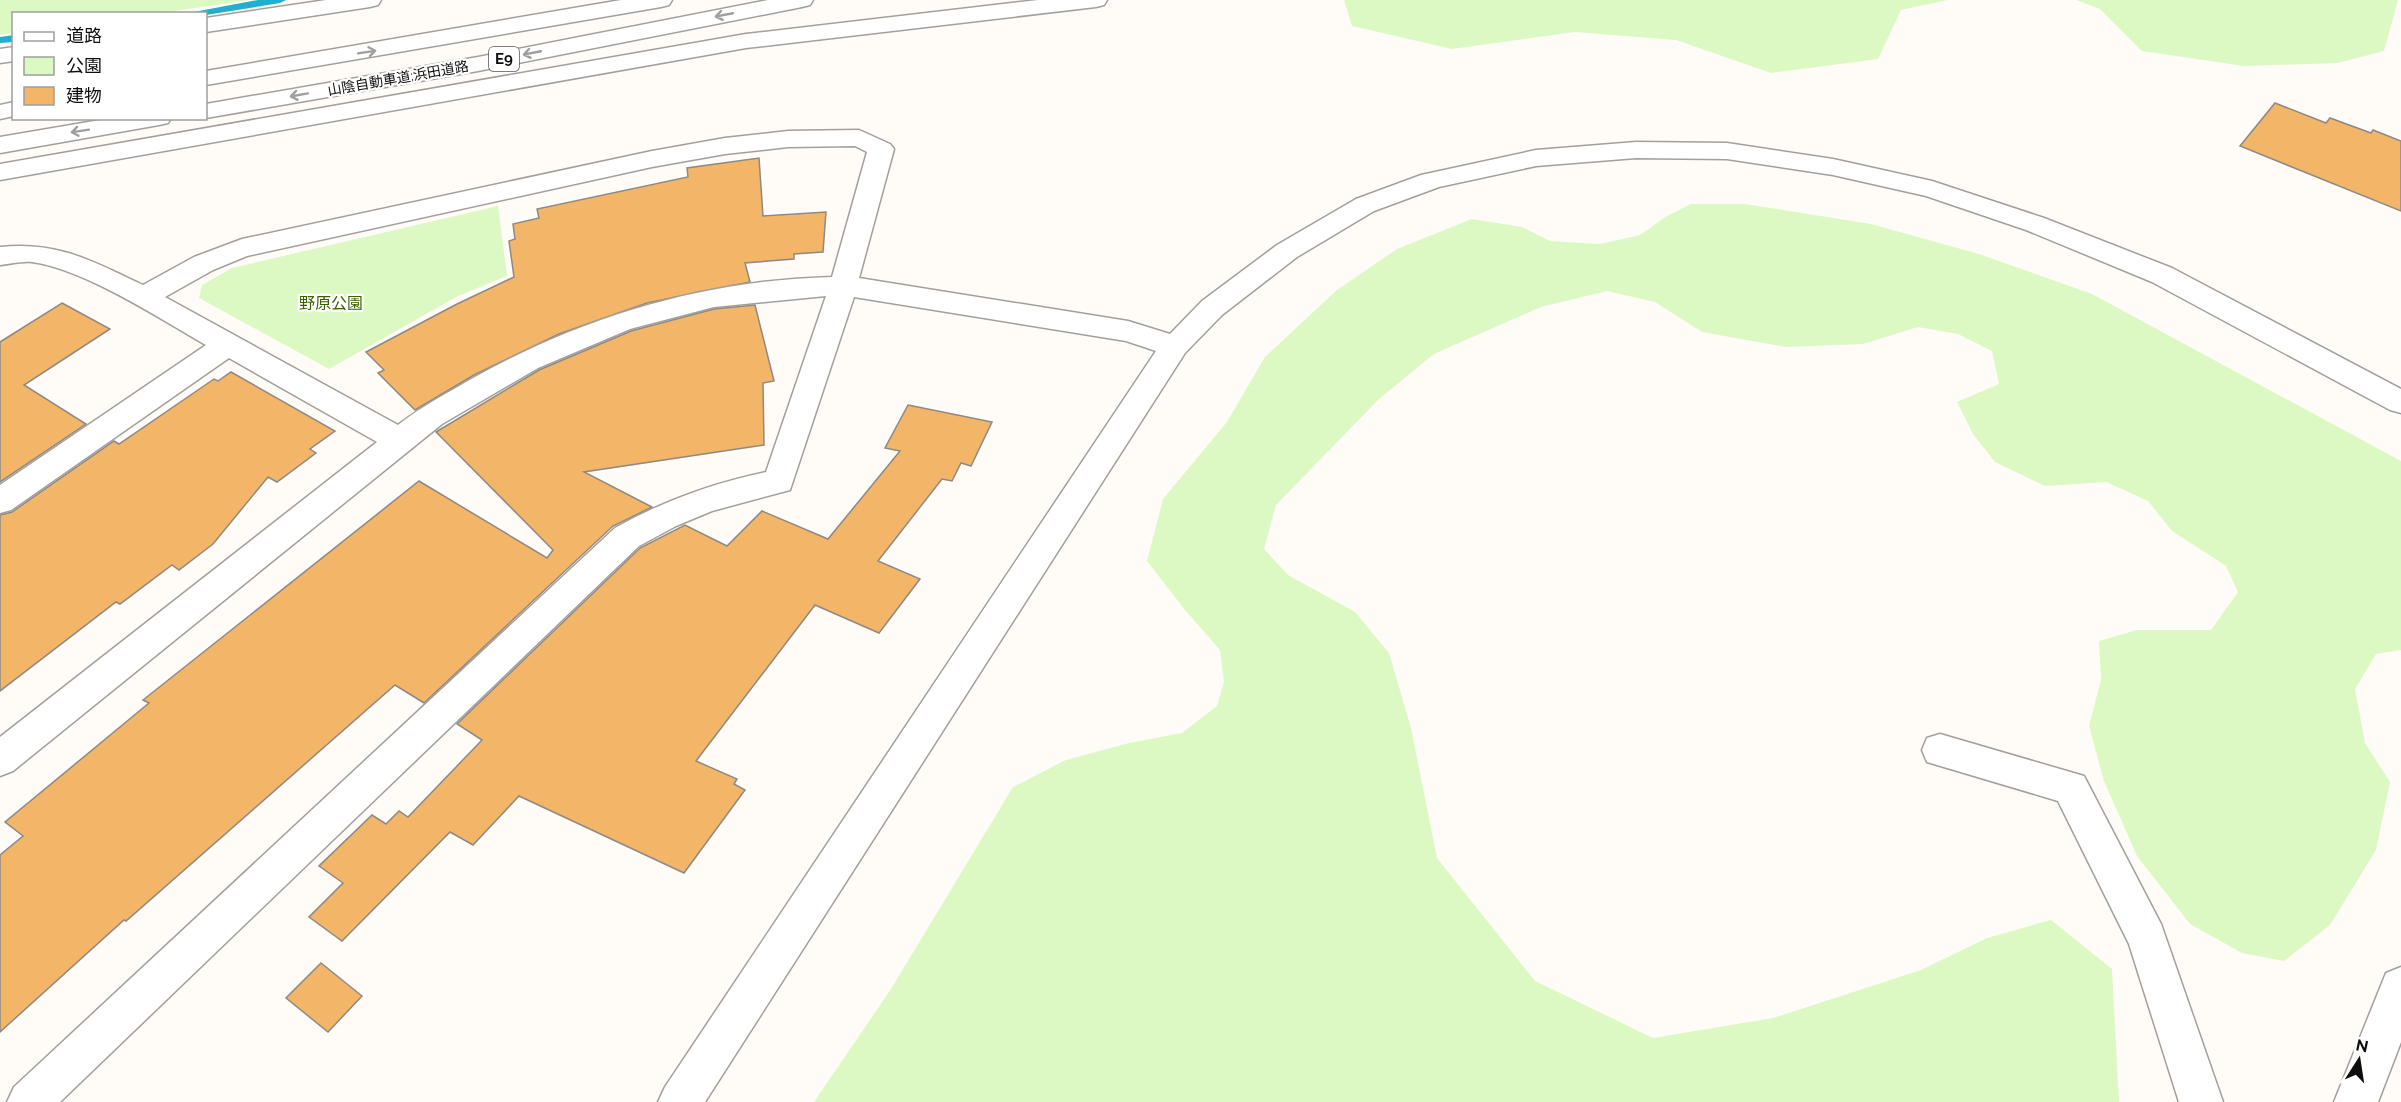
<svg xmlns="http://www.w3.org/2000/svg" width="2401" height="1102" viewBox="0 0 2401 1102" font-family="Raleway,'Noto Sans JP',sans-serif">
  <rect width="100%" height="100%" fill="#fffbf7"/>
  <path fill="#dcf9c3" d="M0,0H250L153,14H14L13,33L0,35Z
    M1344,0H1948L1901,10L1878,59L1771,73L1676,40L1575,32L1452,49L1352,26Z
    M2076,0H2398L2384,51L2338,63L2244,66L2142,51L2100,9Z
    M1691,204H1745L1871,224L1979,254L2092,294L2401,461V650L2376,654L2355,689L2365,743L2390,782L2376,850L2330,925L2284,961L2242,953L2190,924L2137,856L2104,781L2089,726L2101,680L2099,641L2137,630H2211L2238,592L2226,566L2172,531L2148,501L2106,482L2045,486L1995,462L1973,434L1957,402L1999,384L1992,351L1958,334L1918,327L1863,344L1786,347L1702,332L1655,302L1607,291L1541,307L1434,354L1379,399L1276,505L1264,549L1288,575L1355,612L1389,653L1411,728L1437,858L1535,981L1653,1038L1773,1018L1921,970L1987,938L2051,920L2112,969L2119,1102H814L891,989L1013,787L1066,760L1129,743L1182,733L1217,706L1224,682L1220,650L1185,610L1147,561L1163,499L1227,422L1265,357L1337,290L1397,249L1472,219L1522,227L1550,241L1600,244L1640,235L1667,216Z
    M498,206L507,276L458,296L329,369L199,298L202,285L232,268Z"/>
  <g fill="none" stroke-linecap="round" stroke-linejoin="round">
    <path fill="#20b0cf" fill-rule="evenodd" d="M258,0H286L280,3L206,15L183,14Z
      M14,35V42L0,43V37Z"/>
  </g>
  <path fill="#f3b567" stroke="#8d8985" stroke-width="1.5" d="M2275,103L2326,123L2330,118L2371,133L2373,130L2401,141V211L2240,146Z
    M759,158L763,216L826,212L823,252L794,254V259L745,263L750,282L647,303L559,334L474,375L415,410L378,373L384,370L366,352L457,304L514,277L509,241L515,239L513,224L539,218L537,209L688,177L687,168Z
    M62,303L110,329L24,385L86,424L0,482V342Z
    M755,305L774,381L763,383L764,445L584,472L652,507L613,526L424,703L395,685L126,921L124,920L0,1032V855L23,836L5,822L149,703L143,700L419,481L547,558L553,550L436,432L539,370L631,331L714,309Z
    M231,372L335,431L310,449L316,453L277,482L268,477L213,544L179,570L172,565L120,604L116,602L0,691V515L12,512L114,441L119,444L214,379L218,381Z
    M908,405L992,422L971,466L961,463L952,481L942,479L878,561L920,579L879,633L815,605L696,761L737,779L734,784L745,790L684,873L519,796L473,845L450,832L342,941L309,917L343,883L319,866L372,815L386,824L399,811L408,817L482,740L457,724L640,548L685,525L727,546L762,511L828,539L900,451L885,448Z
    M321,963L362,996L328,1032L286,998Z"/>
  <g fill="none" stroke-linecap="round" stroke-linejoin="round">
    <defs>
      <path id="minor" d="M326,0H381L378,5L370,7L206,32V18Z
        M1038,0H1107L1104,5L1096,7L746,48L0,180V164L746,34Z
        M14,47V61L0,63V49Z
        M859,130L890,144L894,149L859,278L1128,321L1170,334L1202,301L1277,245L1356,199L1421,175L1536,150L1636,142L1727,143L1833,159L1932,181L2044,218L2172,268L2401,389V413L2390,410L2152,282L2026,230L1926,196L1833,175L1727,159L1636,158L1536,166L1439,187L1374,211L1297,257L1222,315L1185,353L705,1102H658L665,1087L1156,351L1126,341L854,297L790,490L712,511L676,526L639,546L60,1102H7L14,1087L615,528C663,501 713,483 766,472L826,296L714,307L630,329L538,368L442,424L13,771L0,776V737L377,442L229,358L11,510L0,513V485L206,345C159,318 84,269 32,262C22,261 10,264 0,265V247C58,241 92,261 143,285L194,257L242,239L652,151L725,138L788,131ZM855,146L867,152L832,277C706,280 585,316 475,377C449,392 422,406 398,425L165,297L213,270L247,256L652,167L725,154L788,147Z
        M1940,734L2084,776L2161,924L2223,1102H2179L2129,944L2058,801L1927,762L1922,750L1927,738Z
        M2401,967V1042L2378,1102H2334L2386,973Z"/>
      <path id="highway" d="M621,0H672L669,5L661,7L206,85V71Z
        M768,0H813L810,5L802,7L478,71L206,118V104L478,57Z
        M14,102V116L0,119V105Z
        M112,118H171L168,123L159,125L0,153V137Z"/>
    </defs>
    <use href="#minor" stroke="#a49f9b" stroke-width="3"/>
    <use href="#highway" stroke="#a49f9b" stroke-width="3"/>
    <use href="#minor" fill="#fff" fill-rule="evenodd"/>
    <use href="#highway" fill="#fff" fill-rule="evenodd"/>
  </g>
  <defs><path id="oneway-shaft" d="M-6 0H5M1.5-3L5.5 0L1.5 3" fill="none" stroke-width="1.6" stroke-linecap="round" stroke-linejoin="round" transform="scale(1.5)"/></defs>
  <g stroke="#9f9f9e">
    <use href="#oneway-shaft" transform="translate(724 15) rotate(169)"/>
    <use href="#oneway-shaft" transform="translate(367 52) rotate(-9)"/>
    <use href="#oneway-shaft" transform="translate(532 53) rotate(169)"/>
    <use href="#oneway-shaft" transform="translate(299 95) rotate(170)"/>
    <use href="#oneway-shaft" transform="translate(80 131) rotate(171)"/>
  </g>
  <g text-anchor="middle" stroke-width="4.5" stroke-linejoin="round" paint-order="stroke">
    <g font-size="14" fill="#100e0d" stroke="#fff">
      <text transform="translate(398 78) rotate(-10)" y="5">山陰自動車道;浜田道路</text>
    </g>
    <rect fill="#fff" stroke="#585656" stroke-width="1.5" x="489" y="47" width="30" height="24" rx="4.5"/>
    <g font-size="15" font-weight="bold" fill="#100e0d">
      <text x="504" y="64">E9</text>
    </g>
    <g font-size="16" fill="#3a5e00" stroke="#fff">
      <text x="331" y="309">野原公園</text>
    </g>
  </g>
  <rect x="12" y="12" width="195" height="108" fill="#ffffff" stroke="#9f9f9e" stroke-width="1.5"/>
  <rect x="24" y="32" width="30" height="9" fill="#ffffff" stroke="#9f9f9e" stroke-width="1.5"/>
  <text x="66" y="42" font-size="18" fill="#100e0d">道路</text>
  <rect x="24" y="57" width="30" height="18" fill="#dcf9c3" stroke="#9f9f9e" stroke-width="1.5"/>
  <text x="66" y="72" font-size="18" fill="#100e0d">公園</text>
  <rect x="24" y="87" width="30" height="18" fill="#f3b567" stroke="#9f9f9e" stroke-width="1.5"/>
  <text x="66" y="102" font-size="18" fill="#100e0d">建物</text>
  <g transform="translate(2359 1060) rotate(12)" stroke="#ffffff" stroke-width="4.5" paint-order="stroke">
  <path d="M0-4.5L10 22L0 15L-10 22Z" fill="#100e0d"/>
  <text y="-9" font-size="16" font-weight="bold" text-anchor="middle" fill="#100e0d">N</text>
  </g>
</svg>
